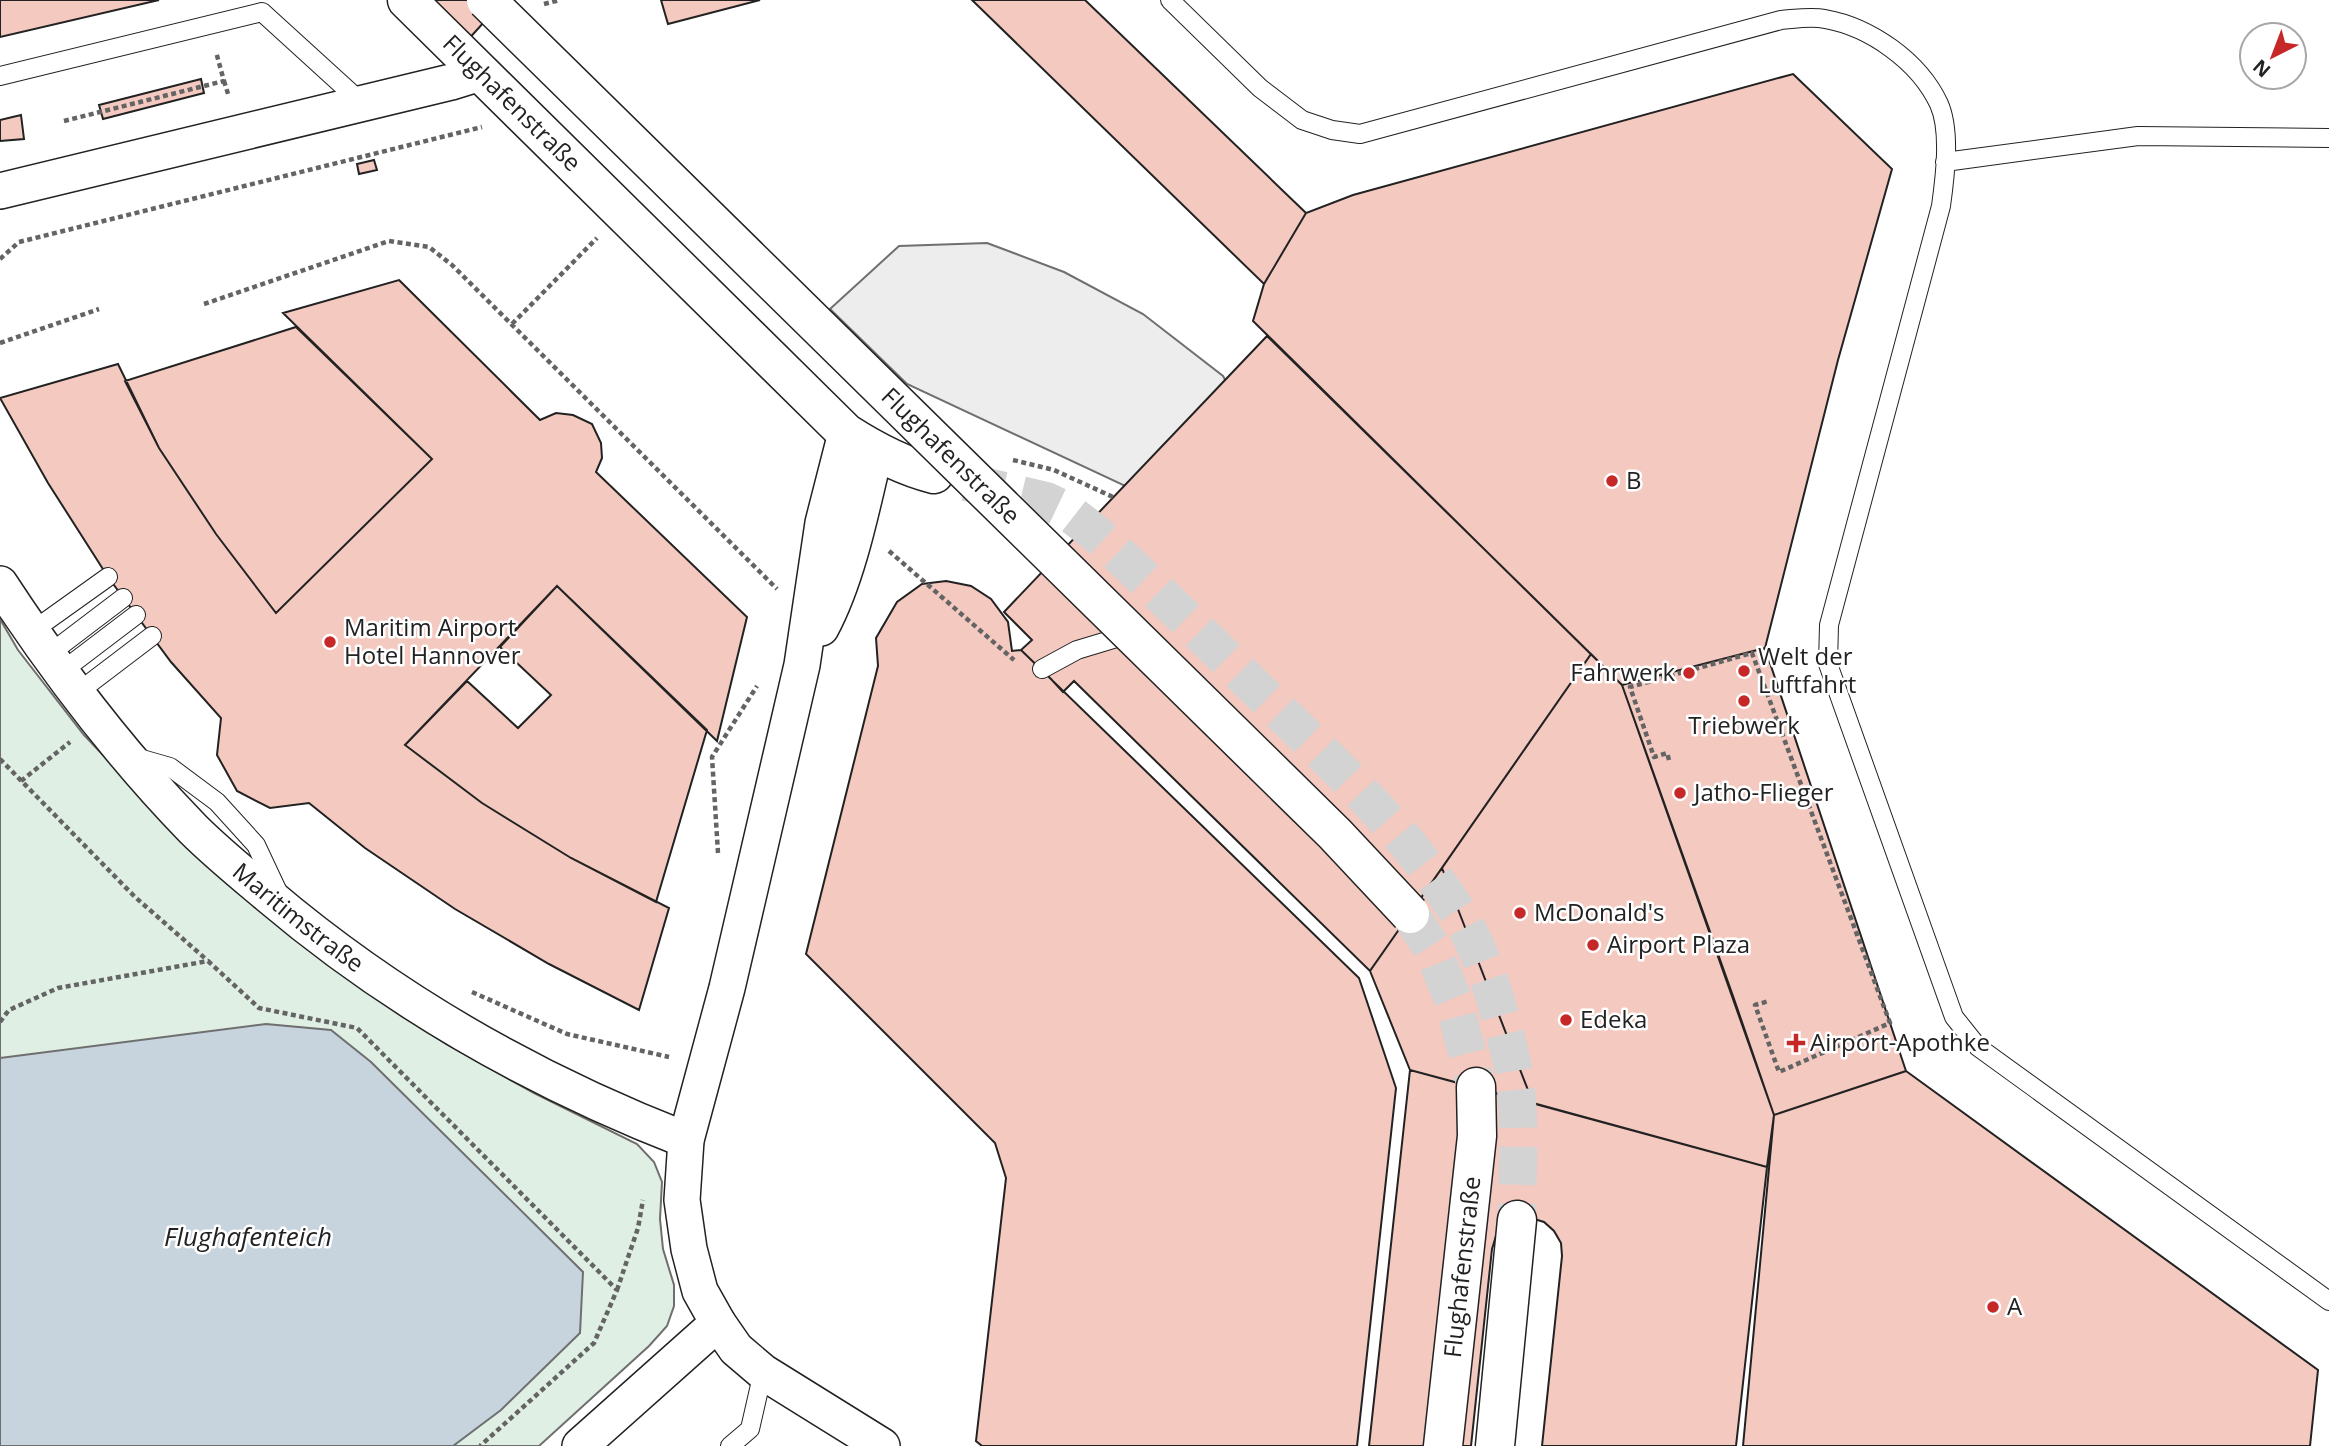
<svg xmlns="http://www.w3.org/2000/svg" width="2329" height="1446" viewBox="0 0 2329 1446" font-family="'Open Sans',sans-serif">
  <rect width="100%" height="100%" fill="#fff"/>
  <path fill="#e0efe3" stroke="#6f6f6f" stroke-width="2" d="M0,619L18,650L84,735L152,807L362,988L446,1044L534,1093L637,1144L654,1162L662,1182L660,1219L663,1249L674,1285V1306L667,1326L649,1346L539,1446H0Z"/>
  <path fill="#ededed" stroke="#6f6f6f" stroke-width="2" d="M987,243L1064,272L1143,314L1223,376L1267,456L1153,499L907,384L830,309L899,246Z"/>
  <path fill="#c7d3dd" stroke="#6f6f6f" stroke-width="2" d="M266,1024L331,1030L371,1062L583,1272L580,1333L501,1410L453,1446H0V1058Z"/>
  <path fill="#f3c9c0" stroke="#222" stroke-width="2" d="M0,0H159L0,37Z
    M424,0H504L466,42Z
    M661,0H760L668,24Z
    M972,0H1085L1306,213L1264,284Z
    M1793,74L1892,169L1838,360L1765,648L1622,685L1253,321L1264,284L1306,213L1353,195Z
    M201,79L204,93L103,119L99,105Z
    M21,115L24,139L0,141V120Z
    M374,160L377,170L359,174L357,164Z
    M399,280L540,420L556,413L573,415L592,424L601,443L602,458L596,472L747,617L717,741L557,586L405,745L482,803L571,858L669,908L639,1010L549,964L455,909L365,848L309,803L270,808L237,791L217,755L221,718L171,662L108,577L48,483L0,398L118,364L159,448L216,534L276,613L432,459L283,313Z
    M296,327L432,459L276,613L216,534L159,448L125,381Z
    M1267,336L1591,654L1370,971L1074,681L1063,692L1051,679L1021,650L1032,640L1004,612Z
    M946,581L971,586L991,599L1008,622L1012,651L1021,650L1359,978L1396,1088L1357,1446H982L976,1441L1006,1178L995,1143L806,954L878,666L876,638L897,602L922,584Z
    M557,586L707,730L656,902L571,858L482,803L405,745L467,681L518,728L551,695L500,647Z
    M1765,648L1906,1071L1774,1115L1622,685Z
    M1591,654L1622,685L1733,996L1774,1115L1767,1167L1533,1103L1442,868Z
    M1442,868L1533,1103L1410,1070L1370,971Z
    M1410,1070L1767,1167L1736,1446H1542L1562,1256L1561,1243L1554,1231L1544,1222L1531,1218L1496,1236L1492,1249L1471,1446H1369Z
    M1906,1071L2318,1370L2310,1446H1743L1774,1115Z"/>
  <g fill="none" stroke-linecap="round" stroke-linejoin="round">
    <path stroke="#d3d3d3" stroke-width="38" stroke-dasharray="38 19" stroke-linecap="butt" d="M966,482L1046,501L1067,511L1094,532C1153,585 1209,642 1266,698C1335,765 1409,834 1460,916C1484,956 1498,1005 1509,1050C1523,1105 1517,1164 1517,1220
      M1410,914L1432,948L1453,999L1476,1087"/>
    <defs>
      <path id="lane" d="M1170,0L1260,88L1302,120L1332,130L1360,134L1781,20C1795,19 1811,16 1825,19C1870,27 1919,61 1939,104C1951,131 1945,177 1941,206L1829,625L1828,664L1954,1017L1978,1047L2329,1301
        M0,76L262,12L363,104
        M1945,162L2138,136L2329,138
        M31,632L108,577
        M48,655L123,598
        M1042,669L1077,650L1130,634
        M61,672L136,615
        M77,693L152,636
        M135,757L170,767L217,802L256,845L279,894
        M730,1446L750,1429L763,1372"/>
      <g id="street">
        <path d="M0,191L451,82L480,73"/>
        <path d="M846,433L823,523L802,665L727,988L686,1140L682,1200L689,1249L700,1291L718,1323L736,1349L763,1372L882,1446"/>
        <path id="s1" d="M0,584C57,671 120,754 193,829C216,852 243,874 268,895C393,1001 534,1081 686,1140"/>
        <path d="M821,628C848,578 862,507 875,452"/>
        <path d="M580,1446L718,1323"/>
      </g>
      <g id="secondary">
        <path id="s2" d="M407,0L846,433C874,451 902,466 934,474"/>
        <path id="s3" d="M1443,1446L1477,1136L1476,1087"/>
        <path d="M1495,1446L1517,1220"/>
      </g>
    </defs>
    <use href="#lane" stroke="#222" stroke-width="20"/>
    <use href="#street" stroke="#222" stroke-width="38"/>
    <use href="#secondary" stroke="#222" stroke-width="41"/>
    <path stroke="#646464" stroke-width="4.5" stroke-dasharray="5 3.5" stroke-linecap="butt" d="M544,4L560,0
      M224,81L229,97
      M64,121L224,81L216,52
      M0,259L19,242L482,127
      M204,304L389,241L429,247L452,265L777,589
      M512,324L597,238
      M0,343L99,309
      M1013,460L1054,470L1113,497
      M889,551L1014,660
      M0,759L135,897L207,960
      M1669,760L1667,753L1654,757L1630,687L1752,653L1890,1023L1779,1072L1755,1005L1769,1001
      M21,781L70,742
      M718,853L712,757L757,686
      M472,992L567,1034L669,1057
      M0,1022L9,1010L58,988L208,961L259,1008L357,1028L617,1290L594,1343L480,1446
      M617,1290L638,1228L643,1200"/>
    <use href="#lane" stroke="#fff" stroke-width="18"/>
    <use href="#street" stroke="#fff" stroke-width="35"/>
    <use href="#secondary" stroke="#fff" stroke-width="38"/>
    <defs>
      <g id="secondary-bridge">
        <path id="s4" d="M486,0L1335,834L1410,914"/>
      </g>
    </defs>
    <use href="#secondary-bridge" stroke="#222" stroke-width="41" stroke-linecap="butt"/>
    <use href="#secondary-bridge" stroke="#fff" stroke-width="38"/>
  </g>
  <g fill="#c62828" stroke="#fff" stroke-width="2.5">
    <circle cx="1612" cy="481" r="7"/>
    <circle cx="330" cy="642" r="7"/>
    <circle cx="1744" cy="671" r="7"/>
    <circle cx="1689" cy="673" r="7"/>
    <circle cx="1744" cy="701" r="7"/>
    <circle cx="1680" cy="793" r="7"/>
    <circle cx="1520" cy="913" r="7"/>
    <circle cx="1593" cy="945" r="7"/>
    <circle cx="1566" cy="1020" r="7"/>
    <path d="M1792.5 1032.5h7v7h7v7h-7v7h-7v-7h-7v-7h7z"/>
    <circle cx="1993" cy="1307" r="7"/>
  </g>
  <g text-anchor="middle" stroke-width="5" stroke-linejoin="round" paint-order="stroke">
    <g font-size="24" fill="#222" stroke="#fff">
      <text dy="8" stroke="none"><textPath href="#s2" startOffset="147">Flughafenstraße</textPath></text>
      <text dy="8" stroke="none"><textPath href="#s4" startOffset="651">Flughafenstraße</textPath></text>
      <text dy="8" stroke="none"><textPath href="#s1" startOffset="450">Maritimstraße</textPath></text>
      <text dy="8" stroke="none"><textPath href="#s3" startOffset="180">Flughafenstraße</textPath></text>
    </g>
    <g font-size="24" fill="#222" stroke="#fff" text-anchor="start">
      <text x="1626" y="489">B</text>
      <text x="344" y="636">Maritim Airport<tspan x="344" dy="28">Hotel Hannover</tspan></text>
      <text x="1758" y="665">Welt der<tspan x="1758" dy="28">Luftfahrt</tspan></text>
      <text x="1675" y="681" text-anchor="end">Fahrwerk</text>
      <text x="1744" y="734" text-anchor="middle">Triebwerk</text>
      <text x="1694" y="801">Jatho-Flieger</text>
      <text x="1534" y="921">McDonald's</text>
      <text x="1607" y="953">Airport Plaza</text>
      <text x="1580" y="1028">Edeka</text>
      <text x="1810" y="1051">Airport-Apothke</text>
      <text x="2007" y="1315">A</text>
    </g>
    <g font-size="26" font-style="italic" fill="#222" stroke="#fff">
      <text x="248" y="1246">Flughafenteich</text>
    </g>
  </g>
  <g transform="translate(2273 56) rotate(222)"><circle r="33" fill="#ffffff" stroke="#a7a7a7" stroke-width="2"/>
  <path d="M0-5L12 26L0 18L-12 26Z" fill="#c62828"/>
  <text y="-10" font-size="19" font-weight="bold" text-anchor="middle" fill="#222222">N</text>
  </g>
</svg>
